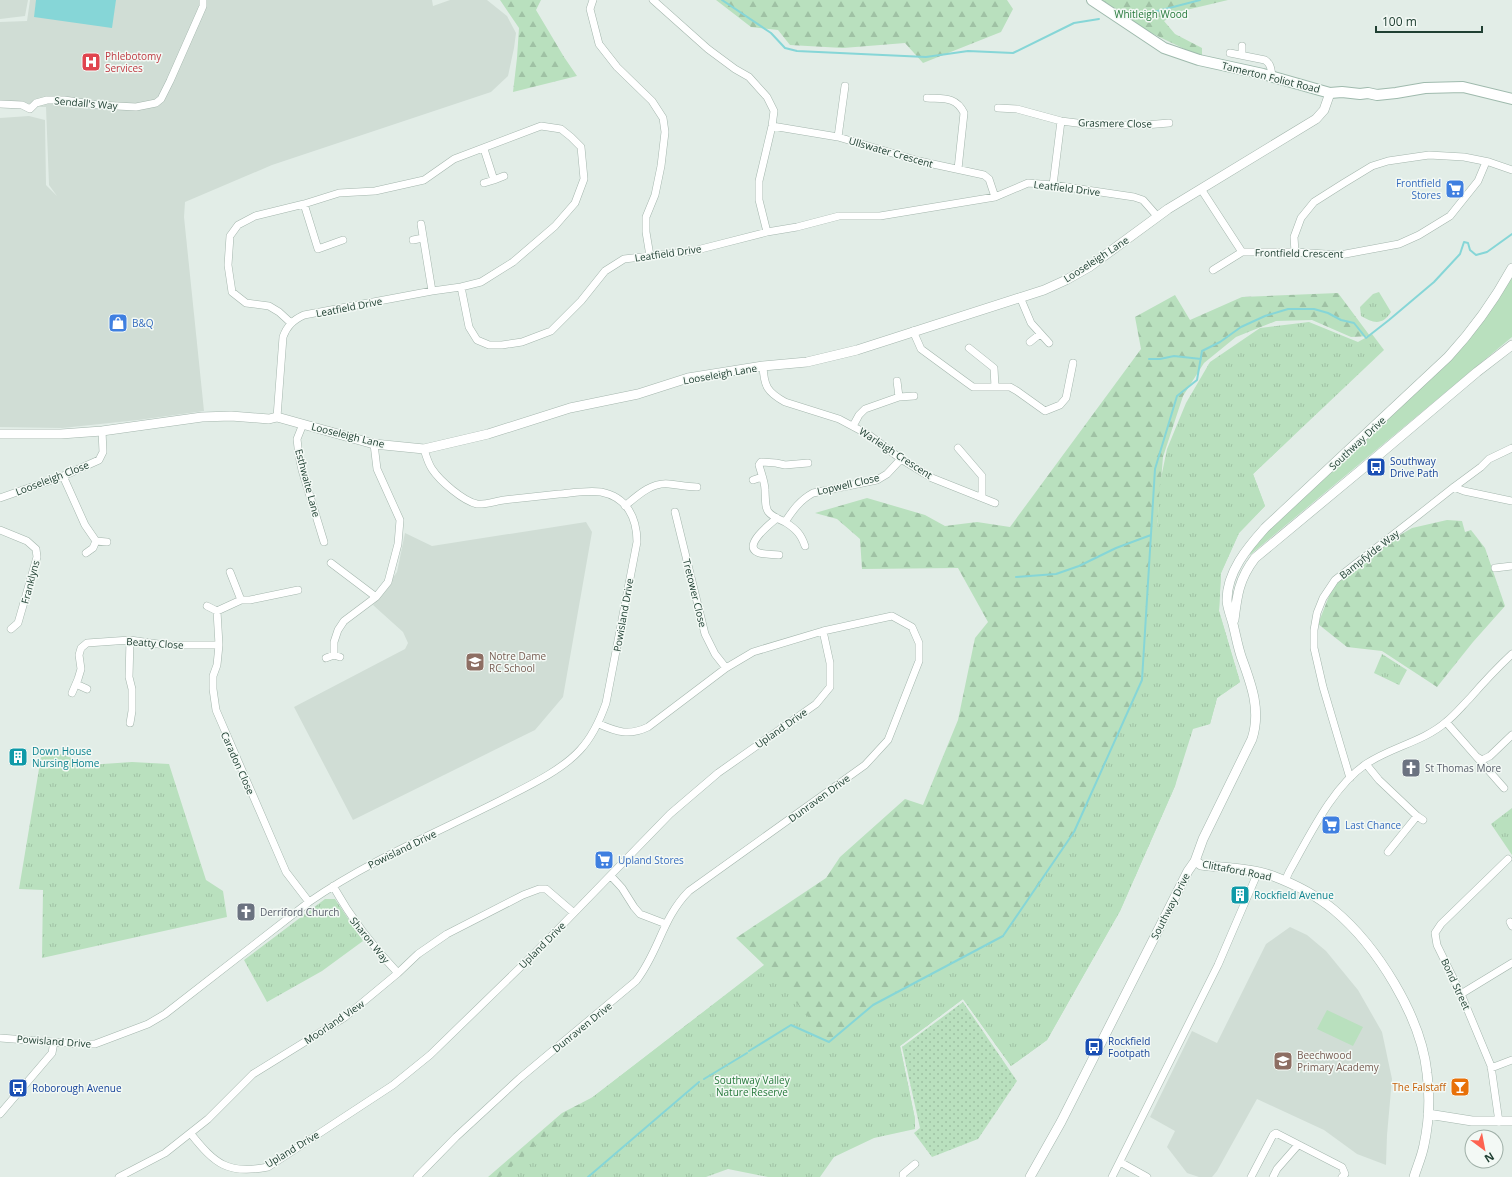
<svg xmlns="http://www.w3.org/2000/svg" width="1512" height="1177" viewBox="0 0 1512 1177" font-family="'Open Sans',sans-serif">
  <defs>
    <pattern id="forest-firs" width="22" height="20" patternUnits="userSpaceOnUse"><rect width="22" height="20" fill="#b9e0be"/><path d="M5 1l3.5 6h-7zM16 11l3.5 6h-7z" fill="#9fc1a4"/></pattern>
    <pattern id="park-tufts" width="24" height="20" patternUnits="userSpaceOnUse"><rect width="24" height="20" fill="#b9e0be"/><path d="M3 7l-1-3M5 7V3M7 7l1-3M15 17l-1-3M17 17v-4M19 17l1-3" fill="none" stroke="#9fc1a4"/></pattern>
    <pattern id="garden-dots" width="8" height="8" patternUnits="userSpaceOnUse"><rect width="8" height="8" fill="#b9e0be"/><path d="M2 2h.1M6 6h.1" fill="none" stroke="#9fc1a4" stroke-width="1.8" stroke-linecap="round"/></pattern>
  </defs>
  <rect width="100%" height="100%" fill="#e2ede7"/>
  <path fill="#d0ddd5" d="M0,0H28L25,16L0,19Z
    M30,0H432L433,6L450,0H487L507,16L516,33L514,48L508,76L491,92L272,165L185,202L184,217L204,411L138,420L62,428L0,427V118L29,116L45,120L46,185L57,196L49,185L46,107H0V22L27,21Z
    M586,522L592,532L563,697L535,730L353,820L294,707L405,649L408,643L403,632L373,605L397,572L405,533L432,546Z
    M1290,927L1307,935L1326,951L1358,990L1382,1032L1392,1079L1387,1135L1386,1165L1357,1154L1324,1130L1257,1099L1217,1171L1212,1177H1199L1187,1173L1167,1147L1175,1131L1150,1117L1192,1031L1217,1043L1266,944Z"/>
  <path fill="#b9e0be" d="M1512,274V337L1250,555L1253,536L1449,358Z
    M1327,1010L1363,1027L1353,1046L1317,1029Z"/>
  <path fill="url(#forest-firs)" d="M500,0H541L536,10L564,57L577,76L513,92L517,58L519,28Z
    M716,0H1007L1013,9L1001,32L923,63L905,43L843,48L790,45L778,30L751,27Z
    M1101,0H1228L1182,11L1164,21L1175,34L1202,48V57C1167,41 1131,25 1101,0Z
    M1338,293L1370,336L1351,337L1312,320L1276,321L1236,337L1204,363L1183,396L1163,457L1157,528L1293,436L1253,474L1265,506L1239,533L1221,573L1219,611L1240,682L1217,698L1210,724L1187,725L1175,786L1120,911L1047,1040L1011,1066L963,999L900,1046L915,1119L876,1093L760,1060L642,1177H488L562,1113L593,1097L764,965L736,938L826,878L840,857L905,799L923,805L958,720L975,638L988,622L958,568L862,569L860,539L837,519L815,513L867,498L925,515L945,526L977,522L1010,527L1141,349L1135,317L1175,295L1190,320L1242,297Z
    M1447,520L1462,521L1465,532L1471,530L1485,548L1505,606L1473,642L1437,687L1382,651L1347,647L1318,624L1333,586L1390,541L1412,528Z"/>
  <path fill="url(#park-tufts)" d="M1379,292L1391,312C1382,326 1373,323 1361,316L1360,307L1373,294Z
    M1309,322L1358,342L1372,334L1384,350L1253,474L1265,506L1239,533L1221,573L1219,611L1240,682L1217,698L1210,724L1193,729L1175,786L1120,911L1047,1040L1011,1066L963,999L900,1046L915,1119V1129L874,1138L834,1157L820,1177H768L728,1169L706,1177H500L568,1116L765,965L829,1042L873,1005L1003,936L1074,832L1142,680L1149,564L1157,529L1160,483L1167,449L1186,403L1210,362L1260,328Z
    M1382,654L1407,670L1399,685L1374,673Z
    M62,754L88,765L132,762L169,764L206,880L223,891L227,917L42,958L43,890L19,889L41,757Z
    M1512,808V855L1491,824Z
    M325,899H335L363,941L322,971L267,1002L244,960Z"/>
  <path fill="url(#garden-dots)" d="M963,1002L1017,1081L978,1139L932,1157L914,1133L920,1128L902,1047Z"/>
  <path fill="#86d6d7" d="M36,0H116L112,28L34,17Z"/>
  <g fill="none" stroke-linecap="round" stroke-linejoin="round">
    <path stroke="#86d6d7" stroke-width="2" d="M722,0L771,33L785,48L797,51L861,54L926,57L968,51L1013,53L1074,23L1099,19
      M1150,13L1200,0
      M1149,359H1160L1174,356L1201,359
      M1016,577L1056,574L1079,566L1116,548L1151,535
      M749,1051L791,1025L829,1042L873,1005L1003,936L1074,832L1142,680L1155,469L1177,396L1197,380L1202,351L1220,342L1241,327L1265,316L1288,309H1314L1328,313L1341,320L1354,323L1366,338L1389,320L1434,282L1460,254L1464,242L1468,243L1470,250L1476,255L1487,252L1512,234
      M704,1079L747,1053
      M588,1177L699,1082"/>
    <defs>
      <path id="minor" d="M593,0L590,9L599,44L617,67L652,101L663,118L665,132L661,166L655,195L646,217V232L650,256
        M653,0L708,49L735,69L749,77L767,97L774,111L772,126L759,181V200L767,232
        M1230,53L1265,60C1271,64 1271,69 1272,76
        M1242,55V46
        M927,98C943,99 956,96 964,113L958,169
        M0,104L22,105L30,109L36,103L47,100H64L98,105L136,107L156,103L161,99L170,81L200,13L203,6V0
        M998,108L1017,109L1061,121L1093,125H1145L1169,123
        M772,126L838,137L919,161L984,175L989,179L995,197
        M838,137L845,86
        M484,149L494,180L504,176
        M484,183L494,180
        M1053,185L1061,121
        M1201,189L1242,252
        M304,204L318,249L343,240
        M421,224L432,291
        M413,240L423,238
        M1295,252L1294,237L1301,218L1314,202L1344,183L1372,166L1388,161L1429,155L1464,157L1489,162L1512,170
        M1213,270L1242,252H1295L1340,255L1399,244L1419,235L1450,216L1478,181L1486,162
        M461,287L469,327L477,340L489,345H502L522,342L551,331L581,301L605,271L624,259L693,251L767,232L797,227L839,216H880L995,197L1028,183L1053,185L1134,197L1143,200L1157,216
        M1020,297L1031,323L1049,343
        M913,331L921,349L966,382L973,387H1010L1017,391L1045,411L1060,405L1066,398L1073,363
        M1030,342L1040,334
        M969,348L994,368L995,387
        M763,366C764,386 767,392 785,402L839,419L869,435L901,459L932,478L995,503
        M897,381L899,397
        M277,417L283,337C287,326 293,320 304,315L432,291L461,287L481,282L513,262L555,226L575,203L584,179L581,147L571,137L561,129L541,126L454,159L424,180L375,191L339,193L304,204L255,216L238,225L230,236L228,265L232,292L246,303L269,306L279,312L291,323
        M303,424L297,439L299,456L302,470L324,542
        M853,426L859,415L865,409L899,397L914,396
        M958,448L982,476V497
        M808,463L785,465L776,463L761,462L759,465C761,473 765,482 765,490C766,511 764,513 785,522C793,510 800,500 813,493L877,480L887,474L901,459
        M63,476L85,525L96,541
        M753,480L762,477
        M1454,487L1464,491L1512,501
        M0,498L63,476L99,460L103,452L102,431
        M625,506C638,495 652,482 669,484C679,485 687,487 697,487
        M675,512L705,634L715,654L726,668
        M777,518C771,523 743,545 757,552C762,555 773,554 779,555
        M785,522C796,529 801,534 805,546
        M0,530L27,541L36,549L37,557L18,623L11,629
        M86,553L93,548L96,541L107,542
        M331,563L376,597
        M1495,568L1512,566
        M230,572L241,600L217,611L219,645L217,665L213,676V689L216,710L286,872L309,902
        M241,600H250L298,590
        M207,606L217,611
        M334,655V642L338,630L344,621L376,597L388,582L398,544L400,520L377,469L374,444
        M326,658L334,655L340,657
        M76,684L87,689
        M72,693L78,679L81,669L79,655L81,648L87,643L130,640L165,645H219
        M1446,722L1504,788
        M130,723L132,711V689L129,677L130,640
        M1477,757L1482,760L1490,756L1512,735
        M1366,764L1379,780L1417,816L1423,820
        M1350,778L1323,687L1314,648V630L1317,613L1323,598L1335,580L1416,517L1454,487L1481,467L1489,459L1512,448
        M1388,852L1417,816
        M611,876L622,888L634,907L640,914L666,924
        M1285,881L1289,872C1309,837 1332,787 1366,764C1391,747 1423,742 1446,722C1455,715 1462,706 1470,698C1483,683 1497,668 1512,654
        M333,886C351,918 372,946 398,973
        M1510,922L1512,926
        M1461,994L1512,963
        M0,1038L79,1044H95L148,1024L165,1014L309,902C368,861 436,833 501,800C526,787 561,771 580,750C593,736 600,720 606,703L637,542C637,518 627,497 601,492C588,490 572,493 559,494C541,496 522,498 504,500C496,501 485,505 477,504C463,501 440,481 432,469C428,463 426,456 424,449
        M1491,1068L1512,1060
        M0,1114L52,1053L54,1042
        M1499,1122L1491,1066L1461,994L1437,945L1435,933L1441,924L1508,859
        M191,1134C215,1164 228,1175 268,1167L393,1085L430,1055L535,953L670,814L718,773L816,704L830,687V663L823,631
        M1120,1162L1147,1177
        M119,1177L165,1153L208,1119L253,1074L345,1017L398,973L418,954L447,934L523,895L539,889H546L574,913
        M417,1177L456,1137L520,1078L636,981C659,952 662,918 689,891L865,765L888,740L919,661V643L912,627L892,616L823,631L753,652L726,668L648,727C629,736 617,732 599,724
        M903,1177V1174L915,1164
        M1112,1177L1218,965L1258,872
        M1251,1177L1273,1135L1276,1133L1342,1167L1345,1174L1342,1177
        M1273,1177L1277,1169L1298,1145"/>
      <path id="tertiary" d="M0,434H61L102,431L202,417L231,416L269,419L277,417L374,444L424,449L488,434L570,408L638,394L688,378L763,366L807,362L857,350L1044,290L1066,280L1089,267L1168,209L1316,119L1324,110L1330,93
        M1234,620C1237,595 1239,579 1255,558L1361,470L1477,372L1512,345
        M1195,861L1201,865C1225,868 1251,868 1273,876C1294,884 1316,895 1334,910C1377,946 1421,1016 1427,1073C1430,1096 1429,1122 1424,1145C1422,1156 1417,1167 1414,1177
        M1428,1114L1472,1121H1512
        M1030,1177L1061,1122L1188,871L1195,861L1203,839L1252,739C1261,711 1252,686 1242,659C1238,648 1236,636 1233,624C1231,616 1227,607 1227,600C1227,572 1247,548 1265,528L1448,357C1473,330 1494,301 1512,268"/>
      <path id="secondary" d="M1092,0L1164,48L1199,60L1263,74L1330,93L1342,92L1360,94L1368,93L1377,95L1396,93L1425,88L1463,87L1512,99"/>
    </defs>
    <use href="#minor" stroke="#a4b6ad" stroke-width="8"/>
    <use href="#tertiary" stroke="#a4b6ad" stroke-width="10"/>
    <use href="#secondary" stroke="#9fbaad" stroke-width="12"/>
    <use href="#minor" stroke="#fff" stroke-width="7"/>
    <use href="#tertiary" stroke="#fff" stroke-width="9"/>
    <use href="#secondary" stroke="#fff" stroke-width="10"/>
  </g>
  <defs>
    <symbol id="hospital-square" viewBox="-11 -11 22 22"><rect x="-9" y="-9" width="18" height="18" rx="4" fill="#e0444e" stroke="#f3f9f5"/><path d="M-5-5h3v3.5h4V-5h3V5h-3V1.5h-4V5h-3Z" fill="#fff"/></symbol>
    <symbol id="supermarket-square" viewBox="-11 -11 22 22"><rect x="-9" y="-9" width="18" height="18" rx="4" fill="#3f7fe0" stroke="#f3f9f5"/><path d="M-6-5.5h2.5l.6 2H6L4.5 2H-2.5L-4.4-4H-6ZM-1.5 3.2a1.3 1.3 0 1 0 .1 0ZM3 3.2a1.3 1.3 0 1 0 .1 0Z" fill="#fff"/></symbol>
    <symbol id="shop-square" viewBox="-11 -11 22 22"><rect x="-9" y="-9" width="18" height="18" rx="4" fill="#3f7fe0" stroke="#f3f9f5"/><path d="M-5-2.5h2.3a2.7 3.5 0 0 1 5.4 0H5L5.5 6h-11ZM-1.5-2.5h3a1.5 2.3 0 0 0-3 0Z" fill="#fff"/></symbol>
    <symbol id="bus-square" viewBox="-11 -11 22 22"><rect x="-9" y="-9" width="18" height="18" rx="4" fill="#1a4fb4" stroke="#f3f9f5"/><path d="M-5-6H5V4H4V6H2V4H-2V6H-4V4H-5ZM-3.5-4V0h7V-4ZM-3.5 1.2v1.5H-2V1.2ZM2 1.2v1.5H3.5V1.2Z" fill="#fff"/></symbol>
    <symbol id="school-square" viewBox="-11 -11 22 22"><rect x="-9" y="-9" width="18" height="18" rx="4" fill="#8d6e63" stroke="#f3f9f5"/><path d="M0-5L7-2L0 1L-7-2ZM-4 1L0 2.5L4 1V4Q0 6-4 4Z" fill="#fff"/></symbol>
    <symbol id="building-square" viewBox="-11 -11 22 22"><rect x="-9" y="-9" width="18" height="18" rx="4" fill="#0f9aa8" stroke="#f3f9f5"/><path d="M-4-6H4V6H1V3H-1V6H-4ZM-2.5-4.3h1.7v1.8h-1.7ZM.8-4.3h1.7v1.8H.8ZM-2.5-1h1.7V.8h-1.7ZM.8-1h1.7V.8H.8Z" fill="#fff"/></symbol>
    <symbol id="church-square" viewBox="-11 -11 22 22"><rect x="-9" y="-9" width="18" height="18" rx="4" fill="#6b7280" stroke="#f3f9f5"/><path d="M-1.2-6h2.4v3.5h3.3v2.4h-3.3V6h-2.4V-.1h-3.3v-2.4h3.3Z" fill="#fff"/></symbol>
    <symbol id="bar-square" viewBox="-11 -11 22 22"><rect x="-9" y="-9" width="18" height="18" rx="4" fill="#e8710a" stroke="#f3f9f5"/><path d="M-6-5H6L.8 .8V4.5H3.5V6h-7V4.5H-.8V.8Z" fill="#fff"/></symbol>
  </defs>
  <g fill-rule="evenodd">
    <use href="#hospital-square" x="80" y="51" width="22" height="22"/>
    <use href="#supermarket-square" x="1444" y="178" width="22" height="22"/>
    <use href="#shop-square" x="107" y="312" width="22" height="22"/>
    <use href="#bus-square" x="1365" y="456" width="22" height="22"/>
    <use href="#school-square" x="464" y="651" width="22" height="22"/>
    <use href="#building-square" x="7" y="746" width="22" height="22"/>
    <use href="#church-square" x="1400" y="757" width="22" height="22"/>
    <use href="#supermarket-square" x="1320" y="814" width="22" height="22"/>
    <use href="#supermarket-square" x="593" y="849" width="22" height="22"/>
    <use href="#building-square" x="1229" y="884" width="22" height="22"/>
    <use href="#church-square" x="235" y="901" width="22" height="22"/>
    <use href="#bus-square" x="1083" y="1036" width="22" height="22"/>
    <use href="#school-square" x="1272" y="1050" width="22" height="22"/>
    <use href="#bar-square" x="1449" y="1076" width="22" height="22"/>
    <use href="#bus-square" x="7" y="1077" width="22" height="22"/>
  </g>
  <g text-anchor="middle" stroke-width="3" stroke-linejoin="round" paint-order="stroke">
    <g font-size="10" fill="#277a3c" stroke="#f3f9f5">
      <text x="1151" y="18">Whitleigh Wood</text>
      <text x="752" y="1084">Southway Valley<tspan x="752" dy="12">Nature Reserve</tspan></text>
    </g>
    <g font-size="10" fill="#be3a42" stroke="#f3f9f5" text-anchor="start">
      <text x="105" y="60">Phlebotomy<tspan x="105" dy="12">Services</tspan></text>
    </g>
    <g font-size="10" fill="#204033" stroke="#f3f9f5">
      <text transform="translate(1271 77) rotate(14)" y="4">Tamerton Foliot Road</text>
      <text transform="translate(86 103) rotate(5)" y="4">Sendall's Way</text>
      <text transform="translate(1115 123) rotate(1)" y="4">Grasmere Close</text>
      <text transform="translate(891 152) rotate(16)" y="4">Ullswater Crescent</text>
      <text transform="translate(1067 188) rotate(7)" y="4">Leatfield Drive</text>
      <text transform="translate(668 253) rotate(-8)" y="4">Leatfield Drive</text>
      <text transform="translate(1299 253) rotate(1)" y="4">Frontfield Crescent</text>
      <text transform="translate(1096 259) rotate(-33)" y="4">Looseleigh Lane</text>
      <text transform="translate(349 307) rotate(-11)" y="4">Leatfield Drive</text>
      <text transform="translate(720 374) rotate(-10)" y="4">Looseleigh Lane</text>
      <text transform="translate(348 435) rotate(14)" y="4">Looseleigh Lane</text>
      <text transform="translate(1357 443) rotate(-43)" y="4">Southway Drive</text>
      <text transform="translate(896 453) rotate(33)" y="4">Warleigh Crescent</text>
      <text transform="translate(52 478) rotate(-21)" y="4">Looseleigh Close</text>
      <text transform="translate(308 483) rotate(75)" y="4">Esthwaite Lane</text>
      <text transform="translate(848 484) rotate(-13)" y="4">Lopwell Close</text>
      <text transform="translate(1369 554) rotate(-38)" y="4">Bampfylde Way</text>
      <text transform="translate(30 582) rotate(-75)" y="4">Franklyns</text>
      <text transform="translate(695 593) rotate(76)" y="4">Tretower Close</text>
      <text transform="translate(623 615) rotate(-80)" y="4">Powisland Drive</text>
      <text transform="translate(155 643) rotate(4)" y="4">Beatty Close</text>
      <text transform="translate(781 728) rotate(-35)" y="4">Upland Drive</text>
      <text transform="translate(238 763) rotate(66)" y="4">Caradon Close</text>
      <text transform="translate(819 798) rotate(-36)" y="4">Dunraven Drive</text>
      <text transform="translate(402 849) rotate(-26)" y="4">Powisland Drive</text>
      <text transform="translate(1237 870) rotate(11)" y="4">Clittaford Road</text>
      <text transform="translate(1170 906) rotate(-63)" y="4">Southway Drive</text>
      <text transform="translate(370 940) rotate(51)" y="4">Sharon Way</text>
      <text transform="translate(542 945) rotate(-45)" y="4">Upland Drive</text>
      <text transform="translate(1456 984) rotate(65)" y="4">Bond Street</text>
      <text transform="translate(334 1022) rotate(-34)" y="4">Moorland View</text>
      <text transform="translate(582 1027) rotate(-39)" y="4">Dunraven Drive</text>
      <text transform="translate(54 1041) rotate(4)" y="4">Powisland Drive</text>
      <text transform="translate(292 1149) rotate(-31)" y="4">Upland Drive</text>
    </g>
    <g font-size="10" fill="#366cbe" stroke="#f3f9f5" text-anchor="start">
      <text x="1441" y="187" text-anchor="end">Frontfield<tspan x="1441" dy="12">Stores</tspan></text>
      <text x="132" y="327">B&amp;Q</text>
      <text x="1345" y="829">Last Chance</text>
      <text x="618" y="864">Upland Stores</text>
    </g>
    <g font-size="10" fill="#164399" stroke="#f3f9f5" text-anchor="start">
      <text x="1390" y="465">Southway<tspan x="1390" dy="12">Drive Path</tspan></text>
      <text x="1108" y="1045">Rockfield<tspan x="1108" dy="12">Footpath</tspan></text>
      <text x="32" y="1092">Roborough Avenue</text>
    </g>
    <g font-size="10" fill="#785e54" stroke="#f3f9f5" text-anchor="start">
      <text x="489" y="660">Notre Dame<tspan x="489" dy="12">RC School</tspan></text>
      <text x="1297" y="1059">Beechwood<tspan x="1297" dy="12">Primary Academy</tspan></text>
    </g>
    <g font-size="10" fill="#0d838f" stroke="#f3f9f5" text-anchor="start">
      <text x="32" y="755">Down House<tspan x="32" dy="12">Nursing Home</tspan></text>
      <text x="1254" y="899">Rockfield Avenue</text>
    </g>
    <g font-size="10" fill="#5b616d" stroke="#f3f9f5" text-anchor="start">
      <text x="1425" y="772">St Thomas More</text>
      <text x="260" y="916">Derriford Church</text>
    </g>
    <g font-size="10" fill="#c56008" stroke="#f3f9f5" text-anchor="end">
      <text x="1446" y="1091">The Falstaff</text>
    </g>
  </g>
  <g transform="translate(1484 1149) rotate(148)"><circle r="19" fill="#f3f9f5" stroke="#9fafa7"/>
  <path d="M0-3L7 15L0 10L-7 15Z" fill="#fd6351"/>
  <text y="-6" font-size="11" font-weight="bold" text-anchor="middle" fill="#204033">N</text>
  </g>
  <path d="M1376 26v6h106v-6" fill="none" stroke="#204033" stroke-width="2"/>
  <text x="1382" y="26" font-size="12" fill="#204033" stroke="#f3f9f5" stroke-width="3" paint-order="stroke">100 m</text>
</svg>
